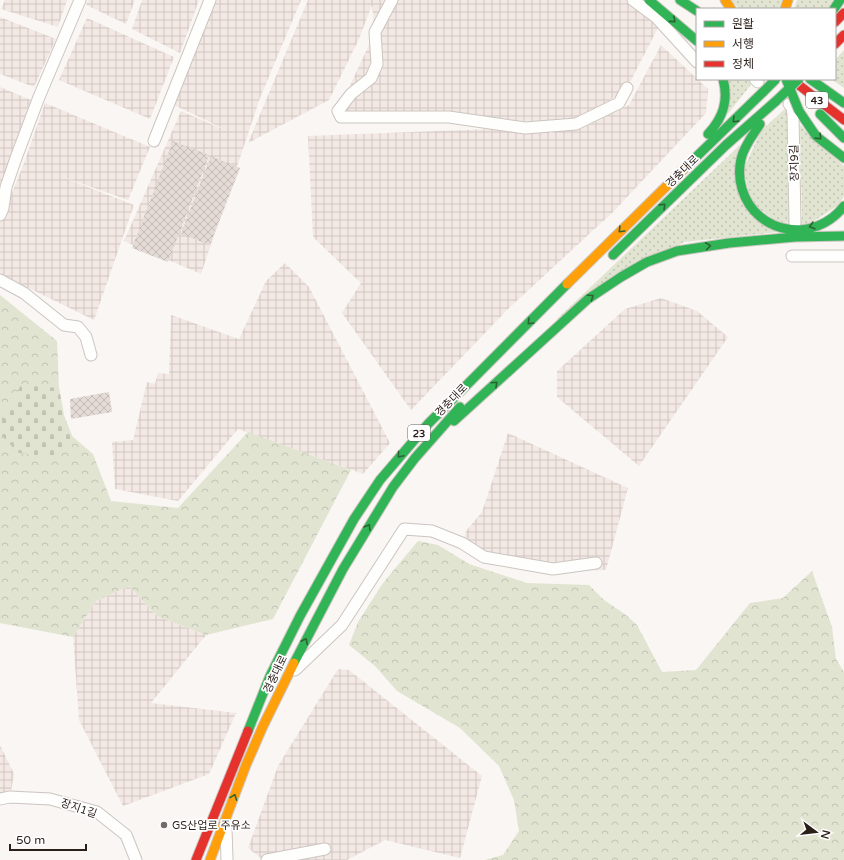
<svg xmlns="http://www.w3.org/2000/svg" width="844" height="860" viewBox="0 0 844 860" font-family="'Varela Round','Noto Sans KR',sans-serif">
  <defs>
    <pattern id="industrial-grid" width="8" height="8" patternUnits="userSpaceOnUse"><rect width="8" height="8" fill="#f3e8e3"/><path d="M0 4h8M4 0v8" fill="none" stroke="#d0c7c2"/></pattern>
    <pattern id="grass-dots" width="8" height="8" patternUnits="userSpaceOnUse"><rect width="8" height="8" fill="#e1e4d1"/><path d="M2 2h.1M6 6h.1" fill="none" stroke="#c1c3b3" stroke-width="1.8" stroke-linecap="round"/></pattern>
    <pattern id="forest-crowns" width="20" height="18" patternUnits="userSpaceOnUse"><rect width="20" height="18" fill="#e1e4d1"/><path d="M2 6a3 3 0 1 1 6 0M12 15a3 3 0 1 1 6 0" fill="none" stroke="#c1c3b3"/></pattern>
    <pattern id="cemetery-stones" width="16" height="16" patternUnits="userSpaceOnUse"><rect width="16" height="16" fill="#e1e4d1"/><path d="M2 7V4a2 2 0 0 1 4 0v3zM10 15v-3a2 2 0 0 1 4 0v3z" fill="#c1c3b3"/></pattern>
    <pattern id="building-cross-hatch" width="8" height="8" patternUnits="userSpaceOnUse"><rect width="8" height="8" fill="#e4dad6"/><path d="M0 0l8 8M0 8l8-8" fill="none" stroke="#c4bbb7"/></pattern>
  </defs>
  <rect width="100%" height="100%" fill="#f9f6f3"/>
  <path fill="url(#industrial-grid)" d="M5,0H67L58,27L1,9Z
    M88,0H135L126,24L86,5Z
    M142,0H199L180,53L132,29Z
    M214,0H301L260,98L201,274L124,241L181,111L230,132L172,104Z
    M308,0H631L661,22L627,88L576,124L338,111L375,32L372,5L359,39L329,100L248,143Z
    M0,17L56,39L34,87L0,74Z
    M87,18L174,57L150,119L59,80Z
    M661,45L708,89L706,113L613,212L508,309L411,410L342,313L361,283L313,237L308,136L545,127L551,134L555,131L584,127L629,105Z
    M0,87L31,100L0,190Z
    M45,103L150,147L128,200L57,175L134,205L94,320L0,274V222L24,163Z
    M285,263L309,287L390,443L363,474L238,429L178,501L115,489L112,442L133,440L147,382L155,384L158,373L169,374L171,315L239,339L266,281Z
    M661,298L697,311L728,337L639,466L557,397V371L625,309Z
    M508,433L628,488L606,570L534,572L461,549L466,531L482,512Z
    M129,586L157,616L206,635L151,703L236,713L209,774L123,806L79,720L73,637L96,601Z
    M338,669L349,670L482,776L460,858L385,840L347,860H263L248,848L278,766Z
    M0,745L14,774L10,797L0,799Z"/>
  <path fill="url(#grass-dots)" d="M729,0H782L779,9H740Z
    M797,0H835L828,9H794Z
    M844,50V88L831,79H835V60Z
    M727,79H750L753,82L719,125Z
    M788,106L791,111L789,221H800L802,217L800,125L844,166V196L839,205L809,224L777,222L750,201L744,168L761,131Z
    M740,145L734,177L779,232L684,242L556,320Z"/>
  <path fill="url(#forest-crowns)" d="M0,295L57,341L59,388L64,416L72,436L93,454L111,501L178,508L248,432L351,470L273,619L206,635L157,616L129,586L96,601L73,637L0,623Z
    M418,541L438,545L469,564L527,583L589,585L604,600L626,615L637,625L662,672L696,670L750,603L783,598L812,571L832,627L836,659L844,672V860H485L503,855L519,831L514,800L499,766L460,728L397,691L375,666L349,645L358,622L383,583Z"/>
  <path fill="url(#cemetery-stones)" d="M21,385L59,388L64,416L72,436L55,457L19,453L0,434V424Z"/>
  <path fill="url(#building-cross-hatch)" d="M173,141L209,155L168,262L132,248Z
    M211,156L240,168L210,245L181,234Z
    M109,392L112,412L71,419L70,399Z"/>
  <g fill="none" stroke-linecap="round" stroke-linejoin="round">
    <defs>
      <path id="street" d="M392,0L375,32L377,64L371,78L351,94L338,111L341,117H449L525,128L576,124L619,103L627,88
        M633,0L656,17L697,62
        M755,79L758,82
        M789,104L792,107L793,115L795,223
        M154,141L210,0
        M0,215L3,208L6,187L16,158L39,97L80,0
        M792,256H844
        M0,280L24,293L64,325L78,327L86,337L91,355
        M295,670L342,625L404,529L432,531L462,543L484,557L553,569L596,563
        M0,799L10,797L50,799L97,812L126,835L136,860
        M226,827L227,860
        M267,860L325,849"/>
      <path id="fast" d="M649,0L697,41
        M680,0L697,11
        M834,9L840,0
        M810,79L844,103
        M799,111L816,136L844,158
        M820,114L844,138
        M760,124C753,135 744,146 741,159C739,168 739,179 742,189C756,235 815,244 844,206
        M708,134C723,118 729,101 723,79
        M691,162L763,92
        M613,255L726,145L776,101
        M454,421L588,299L621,277L647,262L677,251L729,243L795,237L844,236
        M294,663L343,569L393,487L415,458L460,407
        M248,731L270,676L300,616L354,519L380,480L428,424L567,284"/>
      <path id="slow" d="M725,0L731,9
        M785,9L788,0
        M567,284L691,162
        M210,860L246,765L263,726L294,663"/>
      <path id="jam" d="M835,22L844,13
        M835,44L844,35
        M791,79L844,120
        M196,860L248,731"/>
    </defs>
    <use href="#street" stroke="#ccc5c1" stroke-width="13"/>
    <use href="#fast" stroke="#ccc5c1" stroke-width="11"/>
    <use href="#slow" stroke="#ccc5c1" stroke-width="11"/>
    <use href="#jam" stroke="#ccc5c1" stroke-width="11"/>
    <use href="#street" stroke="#fefefd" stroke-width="11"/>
    <use href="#fast" stroke="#30b455" stroke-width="9"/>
    <use href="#slow" stroke="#ff9f0a" stroke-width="9"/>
    <use href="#jam" stroke="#e5322d" stroke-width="9"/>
    <defs>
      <path id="fast-bridge" d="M786,79L799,111
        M763,92L776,79
        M776,101L799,79"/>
    </defs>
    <use href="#fast-bridge" stroke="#ccc5c1" stroke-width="11" stroke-linecap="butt"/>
    <use href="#fast-bridge" stroke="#30b455" stroke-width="9"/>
  </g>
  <defs><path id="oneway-chevron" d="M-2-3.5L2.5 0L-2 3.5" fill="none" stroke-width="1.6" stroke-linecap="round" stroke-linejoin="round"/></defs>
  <g stroke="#2d6235">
    <use href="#oneway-chevron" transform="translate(673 20) rotate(40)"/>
    <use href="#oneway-chevron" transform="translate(735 120) rotate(136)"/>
    <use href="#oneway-chevron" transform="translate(819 137) rotate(44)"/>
    <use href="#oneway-chevron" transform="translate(663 206) rotate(-44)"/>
    <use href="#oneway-chevron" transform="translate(812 226) rotate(164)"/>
    <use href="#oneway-chevron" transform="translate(621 230) rotate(135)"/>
    <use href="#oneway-chevron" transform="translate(708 246) rotate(-8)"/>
    <use href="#oneway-chevron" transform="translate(591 297) rotate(-35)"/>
    <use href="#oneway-chevron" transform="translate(530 322) rotate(135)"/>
    <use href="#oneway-chevron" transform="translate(495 384) rotate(-43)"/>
    <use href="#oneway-chevron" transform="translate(400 455) rotate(130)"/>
    <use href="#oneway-chevron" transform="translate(368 527) rotate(-59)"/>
    <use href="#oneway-chevron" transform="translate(305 641) rotate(-63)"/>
    <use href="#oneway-chevron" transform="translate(234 797) rotate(-69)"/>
  </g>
  <circle fill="#736a66" stroke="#fff" stroke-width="1.5" cx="164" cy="825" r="4"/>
  <g text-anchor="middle" stroke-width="3.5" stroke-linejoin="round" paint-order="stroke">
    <g fill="#fff" stroke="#6b625f" stroke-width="1">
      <rect x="806" y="92" width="22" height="16" rx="3"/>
      <rect x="408" y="425" width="22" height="16" rx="3"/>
    </g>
    <g font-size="10" font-weight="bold" fill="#2b1f1a">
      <text x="817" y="104">43</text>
      <text x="419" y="437">23</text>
    </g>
    <g font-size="11" fill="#2b1f1a" stroke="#fff">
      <text transform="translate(794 163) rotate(-91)" y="4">장지9길</text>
      <text transform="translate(682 171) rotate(-44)" y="4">경충대로</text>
      <text transform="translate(451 400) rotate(-46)" y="4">경충대로</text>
      <text transform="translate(275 674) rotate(-64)" y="4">경충대로</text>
      <text transform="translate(79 808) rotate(19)" y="4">장지1길</text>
    </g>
    <g font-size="11" fill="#2b1f1a" stroke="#fff" text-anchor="start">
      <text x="172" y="829">GS산업로 주유소</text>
    </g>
  </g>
  <rect x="696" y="8" width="140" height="72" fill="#ffffff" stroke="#aaa5a3"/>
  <rect x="704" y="21" width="20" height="6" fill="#30b455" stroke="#aaa5a3"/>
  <text x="732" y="28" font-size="12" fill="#2b1f1a">원활</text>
  <rect x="704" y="41" width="20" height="6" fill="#ff9f0a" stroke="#aaa5a3"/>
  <text x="732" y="48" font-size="12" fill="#2b1f1a">서행</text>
  <rect x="704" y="61" width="20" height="6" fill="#e5322d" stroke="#aaa5a3"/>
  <text x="732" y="68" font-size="12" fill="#2b1f1a">정체</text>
  <g transform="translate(816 832) rotate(105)" stroke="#ffffff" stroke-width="3" paint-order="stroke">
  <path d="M0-3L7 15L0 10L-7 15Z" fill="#2b1f1a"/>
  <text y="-6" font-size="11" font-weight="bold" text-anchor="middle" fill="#2b1f1a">N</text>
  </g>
  <path d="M10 844v6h76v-6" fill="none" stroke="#2b1f1a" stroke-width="2"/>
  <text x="16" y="844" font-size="12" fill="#2b1f1a" stroke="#ffffff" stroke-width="3" paint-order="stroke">50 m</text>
</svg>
